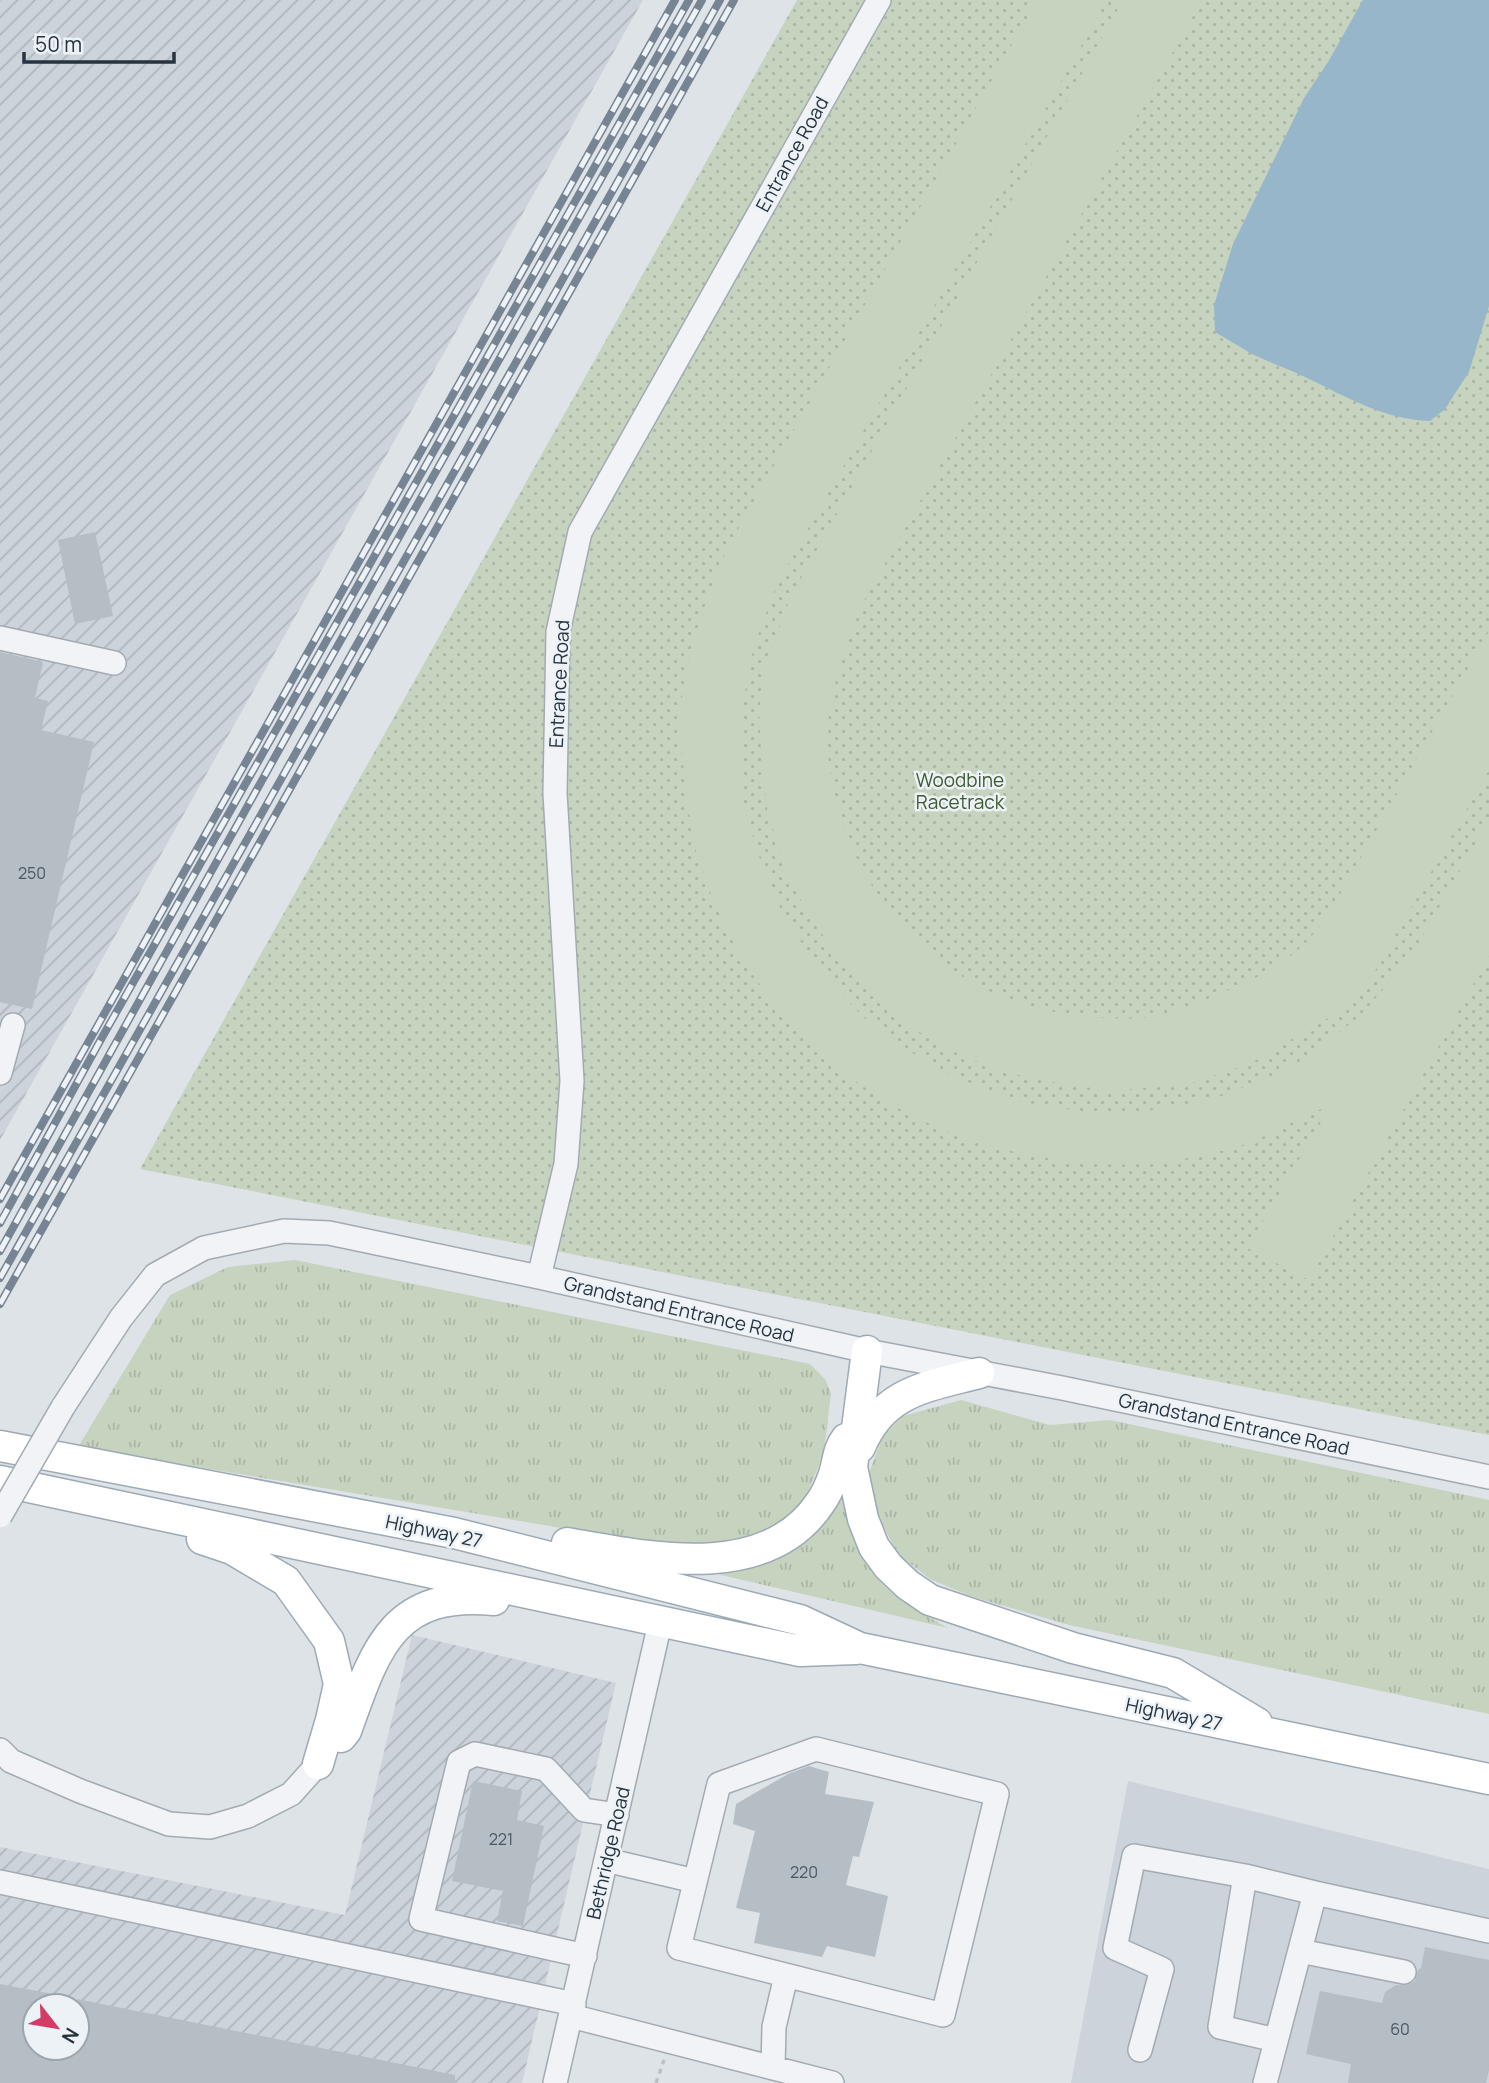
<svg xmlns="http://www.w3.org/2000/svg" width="1489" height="2083" viewBox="0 0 1489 2083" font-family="Manrope,sans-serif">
  <defs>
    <pattern id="industrial-furrows" width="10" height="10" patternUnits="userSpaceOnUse" patternTransform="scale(1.75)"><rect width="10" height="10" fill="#ccd3da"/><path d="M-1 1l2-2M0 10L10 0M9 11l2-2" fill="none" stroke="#afb6bc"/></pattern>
    <pattern id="grass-tufts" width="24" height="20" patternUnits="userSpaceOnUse" patternTransform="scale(1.75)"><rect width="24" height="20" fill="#c6d3bf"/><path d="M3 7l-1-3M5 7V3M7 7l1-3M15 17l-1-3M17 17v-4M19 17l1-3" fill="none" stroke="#aab6a5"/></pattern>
    <pattern id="park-dots" width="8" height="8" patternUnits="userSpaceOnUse" patternTransform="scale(1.75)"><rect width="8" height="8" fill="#c6d3bf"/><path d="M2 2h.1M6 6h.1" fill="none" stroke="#aab6a5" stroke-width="1.8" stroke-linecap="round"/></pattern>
  </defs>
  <rect width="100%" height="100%" fill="#dee3e8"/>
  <path fill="#ccd3da" d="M1128,1781L1489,1869V2083H1071Z"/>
  <path fill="url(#industrial-furrows)" fill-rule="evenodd" d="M0,0H643L0,1140Z
    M412,1635L616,1683L522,2083H0V1847L345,1915ZM35,2006H77V2048H35Z"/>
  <path fill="url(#grass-tufts)" d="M295,1260L810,1364L825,1379L831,1393L824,1453L799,1513L740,1547L663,1545L78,1447L170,1295L228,1267Z
    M961,1400L1050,1425L1110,1420L1489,1500V1714L1069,1625L970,1596L930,1579L897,1553L875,1510L869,1473L883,1436L903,1416Z
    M839,1491C849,1520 857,1552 877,1577C893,1598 926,1615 948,1628L704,1571L770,1561L802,1543L830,1513Z"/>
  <path fill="url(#park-dots)" d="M797,0H1489V1435L140,1169Z"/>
  <path fill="#c6d3bf" d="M1037,0H1107L777,584L754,646L741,712V758L744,807L761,862L782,912L817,967L863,1017L907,1050L955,1077L1016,1101L1079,1111L1121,1114L1168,1108L1222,1096L1272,1076L1311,1055L1361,1015L1411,957L1489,819V956L1309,1280L1247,1248L1331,1105C1300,1117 1271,1135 1240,1146C1210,1155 1174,1161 1142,1164C1113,1166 1082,1163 1054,1159C885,1136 752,1026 700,864C691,837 688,805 685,777C683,763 680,748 680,733C679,670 704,604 728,547Z
    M1123,0H1202L856,615C840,663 822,713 829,765C847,898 946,1004 1083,1016C1105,1018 1129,1020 1151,1017C1174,1013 1196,1004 1217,995C1250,982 1287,964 1311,937C1321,925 1329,911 1338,898L1489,631V770L1375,971L1337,1013L1251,1063L1189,1084L1111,1091L1052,1082L999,1071L938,1045L881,1005L845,965L810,918L784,867L767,808L761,751L759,712L765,668L790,598Z"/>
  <path fill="#97b6ca" d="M1363,0H1489V306L1469,372L1445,409L1430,421C1384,420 1343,395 1303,376C1286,368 1269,362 1252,354C1240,347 1227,339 1215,332L1214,305L1233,244L1304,98L1328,62Z"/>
  <path fill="#b5bdc5" d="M95,532L113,616L75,624L58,540Z
    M0,652L43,662L35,698L48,701L41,730L94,742L32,1009L0,1002Z
    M809,1766L829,1772L825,1794L874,1802L859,1857L853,1856L846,1885L888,1896L875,1957L827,1946L822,1957L754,1943L760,1913L736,1908L755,1831L733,1824L736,1804L788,1774Z
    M473,1781L522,1791L517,1820L544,1826L523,1926L497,1921L503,1891L452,1881Z
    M1425,1947L1489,1960V2070L1486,2083H1348L1351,2064L1306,2054L1320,1991L1382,2003L1385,1992L1396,1985H1408L1415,1981L1418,1970L1421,1968Z
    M0,1984L74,1998L73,2006H35V2048H77V1999L455,2075V2083H0Z"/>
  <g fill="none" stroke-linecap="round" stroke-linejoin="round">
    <defs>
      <path id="minor" d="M0,638L114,663
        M0,1073L13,1025
        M539,1277L566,1164L572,1081L555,793L558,632L580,532L879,0
        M63,1407L121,1318L155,1275L204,1248L284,1231L329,1233L539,1277L867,1351L1062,1388L1489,1477
        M816,1749L997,1794L943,2015L679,1948L719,1784Z
        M0,1750L11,1761L80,1791L169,1824L210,1827L248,1816L291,1794L318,1764
        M606,1860L695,1881
        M1245,1876L1220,2027L1276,2040
        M0,1882L574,2004
        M1300,1951L1404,1972
        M585,1956L421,1919L459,1762L475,1754L546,1769L584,1810L617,1815
        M571,2016L832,2083
        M1140,2050L1162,1969L1115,1948L1134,1856L1245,1876L1315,1893
        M773,2068L774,2027L786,1976
        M555,2083L660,1623
        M1265,2083L1315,1893L1489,1931"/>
      <path id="major" d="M867,1351L852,1467L863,1519L874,1547L888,1566L908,1585L930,1600L1073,1648L1173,1673L1257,1723
        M0,1446L454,1533L800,1620L860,1648L1489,1779
        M860,1447C883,1391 926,1387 979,1373
        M0,1481L800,1651L856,1649
        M202,1539L232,1549L286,1581L329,1641L339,1684L331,1720L318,1764
        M567,1543C648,1557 766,1584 820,1503C826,1495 831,1483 834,1474C838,1462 838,1449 846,1439
        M341,1737L346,1731C375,1650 392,1590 494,1600"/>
    </defs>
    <use href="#minor" stroke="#a3abb2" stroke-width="26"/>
    <use href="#major" stroke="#9da9b4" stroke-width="33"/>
    <path stroke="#bcc1c7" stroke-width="3.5" stroke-dasharray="5 5" stroke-linecap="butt" d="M656,2083L664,2060"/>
    <use href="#minor" stroke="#f1f3f6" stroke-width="23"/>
    <use href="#major" stroke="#fff" stroke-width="30"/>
    <defs>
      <path id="rail" d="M0,1199L675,0
        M0,1223L100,1041L689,0
        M0,1251L285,739L702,0
        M0,1278L720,0
        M0,1304L734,0"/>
    </defs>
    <use href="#rail" stroke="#778493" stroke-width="8"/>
    <use href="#rail" stroke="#edf2f6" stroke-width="5" stroke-dasharray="16" stroke-linecap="butt"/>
    <defs>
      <path id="minor-bridge" d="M0,1516L63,1407"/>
    </defs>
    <use href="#minor-bridge" stroke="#a3abb2" stroke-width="26" stroke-linecap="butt"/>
    <use href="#minor-bridge" stroke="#f1f3f6" stroke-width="23"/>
  </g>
  <g text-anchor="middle" stroke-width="5" stroke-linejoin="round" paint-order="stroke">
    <g font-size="16" fill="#4a5661">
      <text x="32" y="879">250</text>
      <text x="501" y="1845">221</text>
      <text x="804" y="1878">220</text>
      <text x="1400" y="2035">60</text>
    </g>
    <g font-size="19" fill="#263340" stroke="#edf2f6">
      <text transform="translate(792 154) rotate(-61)" y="7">Entrance Road</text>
      <text transform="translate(559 684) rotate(-87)" y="7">Entrance Road</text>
      <text transform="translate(679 1309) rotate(13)" y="7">Grandstand Entrance Road</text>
      <text transform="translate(1234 1424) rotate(12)" y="7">Grandstand Entrance Road</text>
      <text transform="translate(434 1531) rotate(12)" y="7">Highway 27</text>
      <text transform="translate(1174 1714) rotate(12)" y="7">Highway 27</text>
      <text transform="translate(608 1853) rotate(-77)" y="7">Bethridge Road</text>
    </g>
    <g font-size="19" fill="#405c33" stroke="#edf2f6">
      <text x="960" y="787">Woodbine<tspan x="960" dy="22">Racetrack</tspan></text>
    </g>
  </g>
  <g transform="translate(56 2027) rotate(121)"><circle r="33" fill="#edf2f6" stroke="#9da6ad" stroke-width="2"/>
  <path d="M0-5L12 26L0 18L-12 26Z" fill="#d43c65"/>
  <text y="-10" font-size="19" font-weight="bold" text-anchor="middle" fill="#263340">N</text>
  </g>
  <path d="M24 52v10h150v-10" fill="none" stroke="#263340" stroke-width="3.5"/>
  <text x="35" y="52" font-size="21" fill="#263340" stroke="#edf2f6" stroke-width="5" paint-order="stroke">50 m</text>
</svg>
